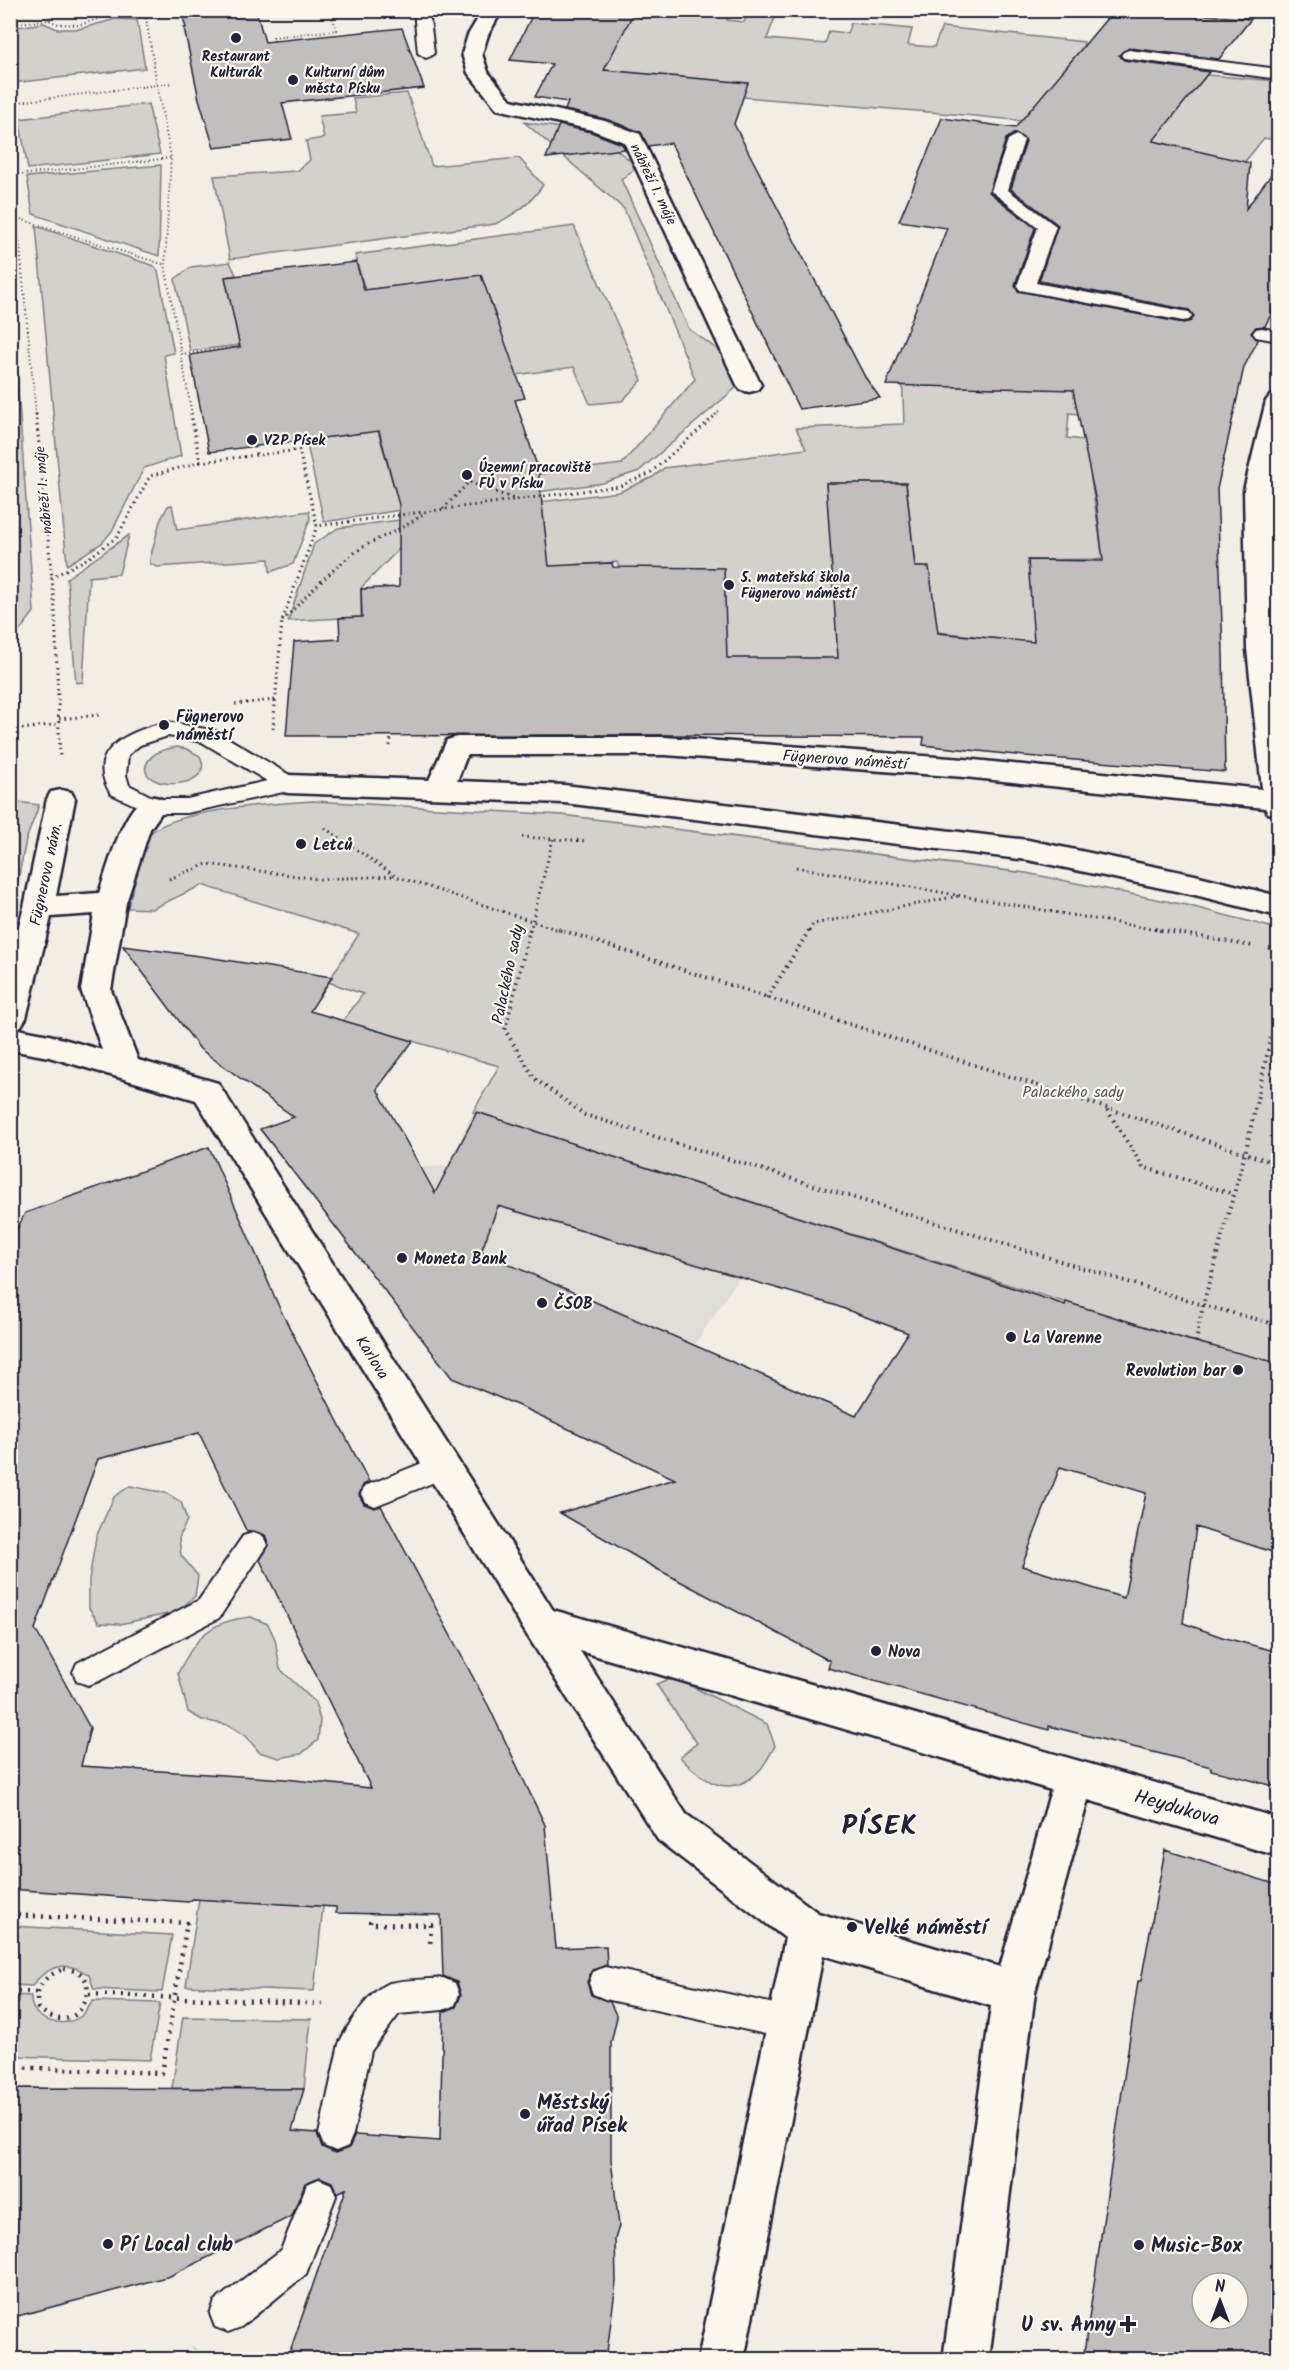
<svg xmlns="http://www.w3.org/2000/svg" width="1289" height="2370" viewBox="0 0 1289 2370" font-family="Kalam,sans-serif">
  <rect width="100%" height="100%" fill="#f2eee5"/>
  <filter id="ink" filterUnits="userSpaceOnUse"><feTurbulence type="fractalNoise" baseFrequency=".0167" numOctaves="2"/><feDisplacementMap in="SourceGraphic" scale="12" xChannelSelector="R" yChannelSelector="G"/><feConvolveMatrix kernelMatrix="1 2 1 2 8 2 1 2 1" color-interpolation-filters="sRGB"/></filter>
  <g filter="url(#ink)">
    <path fill="#e0dcd6" d="M473,1112L773,1210L735,1284L621,1454L524,1408L453,1381L295,1175L407,1173L424,1167L448,1166Z"/>
    <path fill="#d4d1cc" stroke="#7b7a84" stroke-width="1.5" d="M635,11H731L727,20L744,22L748,14L775,17L767,39L825,44L829,31L847,33L851,23L912,29L908,45L934,47L942,27L1084,42L1083,47L1071,62L1195,89L1206,75L1278,81V141L1264,138L1242,165C1138,129 1025,120 916,111C826,104 736,96 645,89L618,71L587,69Z
      M116,19L137,20L145,68L13,83L10,63L11,28L44,23L57,29H79Z
      M407,93L432,166L519,158L543,185C530,204 516,214 495,224L230,259L214,176L297,171L310,160L306,141L324,138L319,116L356,113L353,98Z
      M148,104L160,154L28,169L19,119Z
      M524,122L578,131L603,139L638,167L621,179L689,329L732,360L738,386L639,471L603,483L523,494L491,480L622,464L695,379L624,209Z
      M161,165L159,256L33,214L27,177Z
      M36,226L154,266L158,271L174,353L164,355L181,456L144,468L112,531L102,543L67,565Z
      M574,226L642,380L622,401L590,404L574,367L516,375L481,276L365,290L355,255Z
      M230,262L236,275L225,277L240,345L190,351L175,279L191,267Z
      M10,278L34,612L11,642H10Z
      M901,346L959,387L1006,388L1101,380L1088,415L1069,413L1067,438L1126,445L1091,479L1103,559L1028,560L1029,570L1101,656L975,644L974,636L937,632L929,568L915,567L906,483H826L848,672L828,658H797V672L717,671L619,567L617,562L571,565L578,619L411,547L399,549L361,588V617L288,621L314,544L338,528L619,492L653,477L664,468L806,449L796,428L904,424Z
      M378,431L395,491L444,486L427,506L324,522L306,440Z
      M172,505L177,530L309,511L310,519L293,564L270,572L269,559L157,567L150,564V559L160,521L168,506Z
      M129,535L119,574L89,577L83,682L76,683L67,578Z
      M177,747L187,749L200,756C218,793 130,791 148,761C155,751 166,749 177,747Z
      M11,801L39,805L26,840L11,915Z
      M313,801L562,815L1026,873L1186,905L1278,929V1365C1007,1290 742,1196 473,1112L499,1066L343,1021L363,994L328,982L359,934L202,885L152,909L128,908C132,885 133,857 147,837C166,810 279,803 313,801Z
      M130,1486L166,1493L181,1502L187,1520L179,1538L181,1555L198,1576L195,1596L177,1612L120,1624L99,1623L89,1608V1580L96,1537L114,1497Z
      M251,1617L268,1624L275,1639L280,1669L315,1702L320,1720L318,1740L301,1754L279,1758L259,1752L246,1736L229,1725L202,1720L188,1712L178,1673C196,1637 209,1621 251,1617Z
      M667,1680H677L687,1684L767,1724L775,1746C770,1754 765,1766 757,1773C729,1800 701,1780 680,1757L697,1743L656,1684Z
      M199,1899L323,1906L314,1991L186,1986Z
      M11,1926L172,1935L162,1992L94,1989L89,1975C67,1960 48,1965 32,1986L11,1985Z
      M11,1995L31,1996C29,2021 63,2030 81,2016C86,2012 89,2006 93,2001L160,2003L150,2060L11,2056Z
      M183,2017L311,2019L304,2089L172,2088Z"/>
    <path fill="#c2bebe" stroke="#22223b" stroke-width="1.5" fill-rule="evenodd" d="M254,10H256L265,42L402,28L424,88L282,103L292,139L214,148L199,99L184,28H186L183,17Z
      M535,10H635L604,70L748,83L734,124L865,377L880,398L799,409L671,143L648,146L641,132L605,119L565,110L568,102L535,97L552,64L510,60Z
      M1114,10H1155L1251,19L1219,59L1129,48L1119,55L1124,60L1209,72L1153,141L1250,163L1246,209L1278,165V301L1265,326L1256,327L1251,333L1258,340L1244,367L1217,489L1223,652L1225,772L1025,756L923,745L924,737L665,735L286,736L294,642L340,639L339,618L362,617L361,589L399,587V505L379,431L209,452L190,355L240,347L225,277L356,262L364,290L481,275L525,398L515,400L538,469L549,566L612,563L613,567L724,568L727,658H838L826,483H906L915,567H929L938,633L1034,642L1028,560L1103,561L1096,502L1073,390L886,385L947,228L899,221L942,118L1015,128ZM1015,133L1026,141L1011,189L1058,225L1039,281L1189,310L1194,316L1191,321L1183,323L1018,291L1015,285L1035,228L989,192L1006,139Z
      M559,125L591,132L622,144L625,149L546,158Z
      M123,946L207,957L332,977L310,1011L413,1041L377,1089L435,1193L477,1112L1065,1305L1066,1302L1188,1340L1278,1363V1554L1196,1527L1183,1623L1222,1637L1278,1652V1787L1211,1770V1767L1169,1756L1049,1726V1730L828,1668L830,1661L657,1569L560,1513L675,1479L524,1408L452,1378L260,1129L294,1117L200,1049ZM498,1206L834,1305L908,1333L856,1416L481,1252ZM1060,1467L1146,1493L1124,1598L1022,1566Z
      M209,1147L280,1309L369,1482L363,1485L359,1495L364,1504L374,1508L381,1506L489,1707L545,1825L556,1948L606,1946L607,1965L592,1970L587,1982L591,1995L610,2002L617,2017L611,2043V2160L619,2226L615,2239L616,2282L606,2360H287L346,2189L337,2193L332,2182L320,2177L305,2183L292,2216L170,2276L10,2318V2088L304,2089L292,2131L317,2133L322,2147L335,2153L349,2148L355,2135L440,2141L443,2012L456,2007L461,1995L457,1982L443,1976L441,1915L336,1913V1907L193,1899L188,1902L10,1889V1243L25,1213ZM199,1433L247,1532L254,1531L265,1535L269,1546L260,1560L371,1788L285,1779L81,1766L90,1728L35,1629L98,1459Z
      M1165,1850L1278,1885V2360H1083L1138,1981H1141ZM1202,2283H1238V2319H1202Z"/>
    <g fill="none" stroke-linecap="round" stroke-linejoin="round">
      <defs>
        <path id="lane" d="M414,10H429L434,53L431,56L426,58L418,53Z
          M1129,50L1278,69V79L1124,58L1121,55L1124,52Z
          M1016,135L1024,140L1008,190L1056,226L1036,283L1183,311L1189,312L1192,316L1189,320L1183,321L1020,290L1017,286L1038,227L991,191L1008,140Z
          M1262,328L1278,331V341L1256,337L1253,333L1256,329Z
          M168,722L216,731L296,779L299,784L296,789L288,791L187,813H152L111,794C82,748 133,730 168,722ZM168,736L202,742L267,781L187,799H156L129,785L126,775L128,755L140,745Z
          M442,1455L452,1459L456,1467L452,1475L375,1506L365,1502L361,1494L365,1486Z
          M253,1533L263,1536L267,1545L219,1618L99,1681L88,1685L77,1681L73,1672L77,1663L199,1600L243,1536Z
          M605,1967L788,2007L800,2011L804,2023L800,2035L788,2039L605,1999L593,1994L589,1983L593,1972Z
          M443,1978L455,1983L459,1994L455,2005L443,2010L399,2014L371,2051L353,2134L348,2146L336,2151L324,2146L319,2134L339,2044C346,2027 372,1987 390,1983C407,1979 426,1980 443,1978Z
          M319,2179L331,2184L336,2196L306,2274L241,2327L228,2332L215,2327L210,2314L215,2301L281,2250L307,2184Z"/>
        <path id="street" d="M483,10H502L488,35L482,54L488,72L511,100L605,121L640,134L761,385L757,390L749,392L741,390L737,385L624,142L592,130L497,109L468,73L462,54L468,35Z
          M1278,394V451L1270,490L1273,649L1278,691V815L1268,813L1265,808L964,777L665,755H467L457,781L564,785L1028,840L1195,875L1278,896V916L1195,895L1028,860L564,803L288,793L278,791L274,784L278,777L288,775L429,780L447,740L457,737H665L964,759L1262,789L1247,649L1244,490L1266,401L1270,396Z
          M61,790L71,792L75,799L56,896L99,893C107,871 122,810 144,799C150,795 156,797 162,799L166,806L150,829L126,903L111,990L138,1060L218,1083L553,1610L1278,1818V1856L1088,1800L1035,1992L989,2360H943L991,2006L823,1955L744,2360H698L785,1938L658,1840L527,1635L196,1100L49,1057L10,1050V958L24,907L47,799L51,792ZM94,914L81,990L102,1050L49,1035L13,1028L21,1026L26,1018L51,917ZM580,1651L1051,1790L1000,1967L818,1913L686,1814Z"/>
      </defs>
      <use href="#lane" stroke="#22223b" stroke-width="4"/>
      <use href="#street" stroke="#22223b" stroke-width="5"/>
      <path stroke="#22223b" stroke-width="2" stroke-dasharray="1 3" stroke-linecap="butt" d="M146,18L157,85L172,83
        M49,20L52,10
        M10,24L49,20L58,24L79,25L114,14L146,18L223,10
        M274,41L273,37L337,30L330,10
        M10,103L157,85L171,158L165,265L192,415
        M10,176L171,158
        M10,183L17,218L36,415
        M17,218L165,265
        M181,354L241,347
        M715,415L720,411"/>
      <path stroke="#22223b" stroke-width="3" stroke-dasharray="1.5 4" stroke-linecap="butt" d="M36,414L55,610L60,759
        M255,447L256,455
        M200,462L299,450L317,526L620,486L649,474L717,414
        M443,509L469,482L514,499
        M51,578L90,557L117,537L150,476L200,462L191,414
        M282,621C306,597 329,571 357,551C378,536 405,530 425,512
        M235,704L276,700
        M59,719L99,715
        M22,729L59,724
        M273,729L282,621L317,526
        M390,746L391,736
        M325,828L395,876L562,931
        M522,837L586,841
        M796,867L1163,931
        M169,879L207,864L320,879L394,876
        M530,931L553,839
        M809,931L813,924L959,896"/>
      <path stroke="#22223b" stroke-width="4" stroke-dasharray="1.5 4.5" stroke-linecap="butt" d="M530,929L505,1030L535,1079L585,1115L1203,1305L1278,1325
        M558,929L1278,1164
        M1155,929L1252,946
        M1269,948L1278,950
        M767,998L810,929
        M1107,1110L1143,1167L1233,1194
        M1196,1342L1203,1305L1245,1154L1278,1005"/>
      <path stroke="#22223b" stroke-width="4.5" stroke-dasharray="2 6" stroke-linecap="butt" d="M371,1913L370,1924L431,1925L430,1947
        M10,1915L187,1923L162,2073L10,2067
        M64,1969C68,1970 74,1970 78,1972C101,1983 79,2043 38,2008C34,1987 45,1975 64,1969Z
        M10,1991L36,1992
        M89,1994L325,2004
        M183,2360L194,2348"/>
      <use href="#lane" fill="#fbf7ec" fill-rule="evenodd"/>
      <use href="#street" fill="#fbf7ec" fill-rule="evenodd"/>
    </g>
  </g>
  <g fill="#22223b" stroke="#fbf7ec" stroke-width="2">
    <circle cx="236" cy="38" r="6"/>
    <circle cx="293" cy="80" r="6"/>
    <circle cx="252" cy="440" r="6"/>
    <circle cx="467" cy="475" r="6"/>
    <circle cx="729" cy="585" r="6"/>
    <circle cx="164" cy="725" r="6"/>
    <circle cx="301" cy="844" r="6"/>
    <circle cx="402" cy="1258" r="6"/>
    <circle cx="542" cy="1303" r="6"/>
    <circle cx="1011" cy="1337" r="6"/>
    <circle cx="1238" cy="1370" r="6"/>
    <circle cx="876" cy="1651" r="6"/>
    <circle cx="852" cy="1927" r="6"/>
    <circle cx="525" cy="2114" r="6"/>
    <circle cx="108" cy="2244" r="6"/>
    <circle cx="1139" cy="2245" r="6"/>
    <path d="M1125 2315h6v6h6v6h-6v6h-6v-6h-6v-6h6z"/>
  </g>
  <g text-anchor="middle" stroke-width="4.5" stroke-linejoin="round" paint-order="stroke">
    <g font-size="14" font-weight="bold" fill="#22223b" stroke="#fbf7ec" text-anchor="start">
      <text x="236" y="61" text-anchor="middle">Restaurant<tspan x="236" dy="16">Kulturák</tspan></text>
      <text x="305" y="77">Kulturní dům<tspan x="305" dy="16">města Písku</tspan></text>
      <text x="264" y="445">VZP Písek</text>
      <text x="479" y="472">Územní pracoviště<tspan x="479" dy="16">FÚ v Písku</tspan></text>
      <text x="741" y="582">5. mateřská škola<tspan x="741" dy="16">Fügnerovo náměstí</tspan></text>
    </g>
    <g font-size="14" fill="#22223b" stroke="#fbf7ec">
      <text transform="translate(654 184) rotate(64)" y="5">nábřeží 1. máje</text>
      <text transform="translate(43 490) rotate(-95)" y="5">nábřeží 1. máje</text>
    </g>
    <g font-size="16" font-weight="bold" fill="#22223b" stroke="#fbf7ec" text-anchor="start">
      <text x="176" y="722">Fügnerovo<tspan x="176" dy="18">náměstí</tspan></text>
      <text x="313" y="850">Letců</text>
      <text x="414" y="1264">Moneta Bank</text>
      <text x="554" y="1309">ČSOB</text>
      <text x="1023" y="1343">La Varenne</text>
      <text x="1226" y="1376" text-anchor="end">Revolution bar</text>
      <text x="888" y="1657">Nova</text>
    </g>
    <g font-size="16" fill="#22223b" stroke="#fbf7ec">
      <text transform="translate(845 759) rotate(4)" y="6">Fügnerovo náměstí</text>
      <text transform="translate(45 874) rotate(-78)" y="6">Fügnerovo nám.</text>
      <text transform="translate(507 974) rotate(-78)" y="6">Palackého sady</text>
      <text transform="translate(373 1357) rotate(58)" y="6">Karlova</text>
    </g>
    <g font-size="16" fill="#575766" stroke="#fbf7ec">
      <text x="1073" y="1097">Palackého sady</text>
    </g>
    <g font-size="20" fill="#22223b" stroke="#fbf7ec">
      <text transform="translate(1177 1807) rotate(16)" y="7">Heydukova</text>
    </g>
    <g font-size="20" font-weight="bold" fill="#22223b" stroke="#fbf7ec" text-anchor="start">
      <text x="864" y="1934">Velké náměstí</text>
      <text x="537" y="2109">Městský<tspan x="537" dy="23">úřad Písek</tspan></text>
      <text x="120" y="2251">Pí Local club</text>
      <text x="1151" y="2252">Music-Box</text>
      <text x="1116" y="2331" text-anchor="end">U sv. Anny</text>
    </g>
    <g font-size="27" font-weight="bold" letter-spacing="1.5" fill="#22223b" stroke="#fbf7ec">
      <text x="880" y="1834">PÍSEK</text>
    </g>
  </g>
  <rect width="1289" height="2370" fill="none" stroke="#fbf7ec" stroke-width="36"/>
  <rect x="18" y="18" width="1253" height="2334" fill="none" stroke="#22223b" stroke-width="2" filter="url(#ink)"/>
  <g transform="translate(1220 2301)"><circle r="28" fill="#fbf7ec" stroke="#a4a2a5" stroke-width="1.5"/>
  <path d="M0-4.5L10 22L0 15L-10 22Z" fill="#22223b"/>
  <text y="-9" font-size="16" font-weight="bold" text-anchor="middle" fill="#22223b">N</text>
  </g>
</svg>
